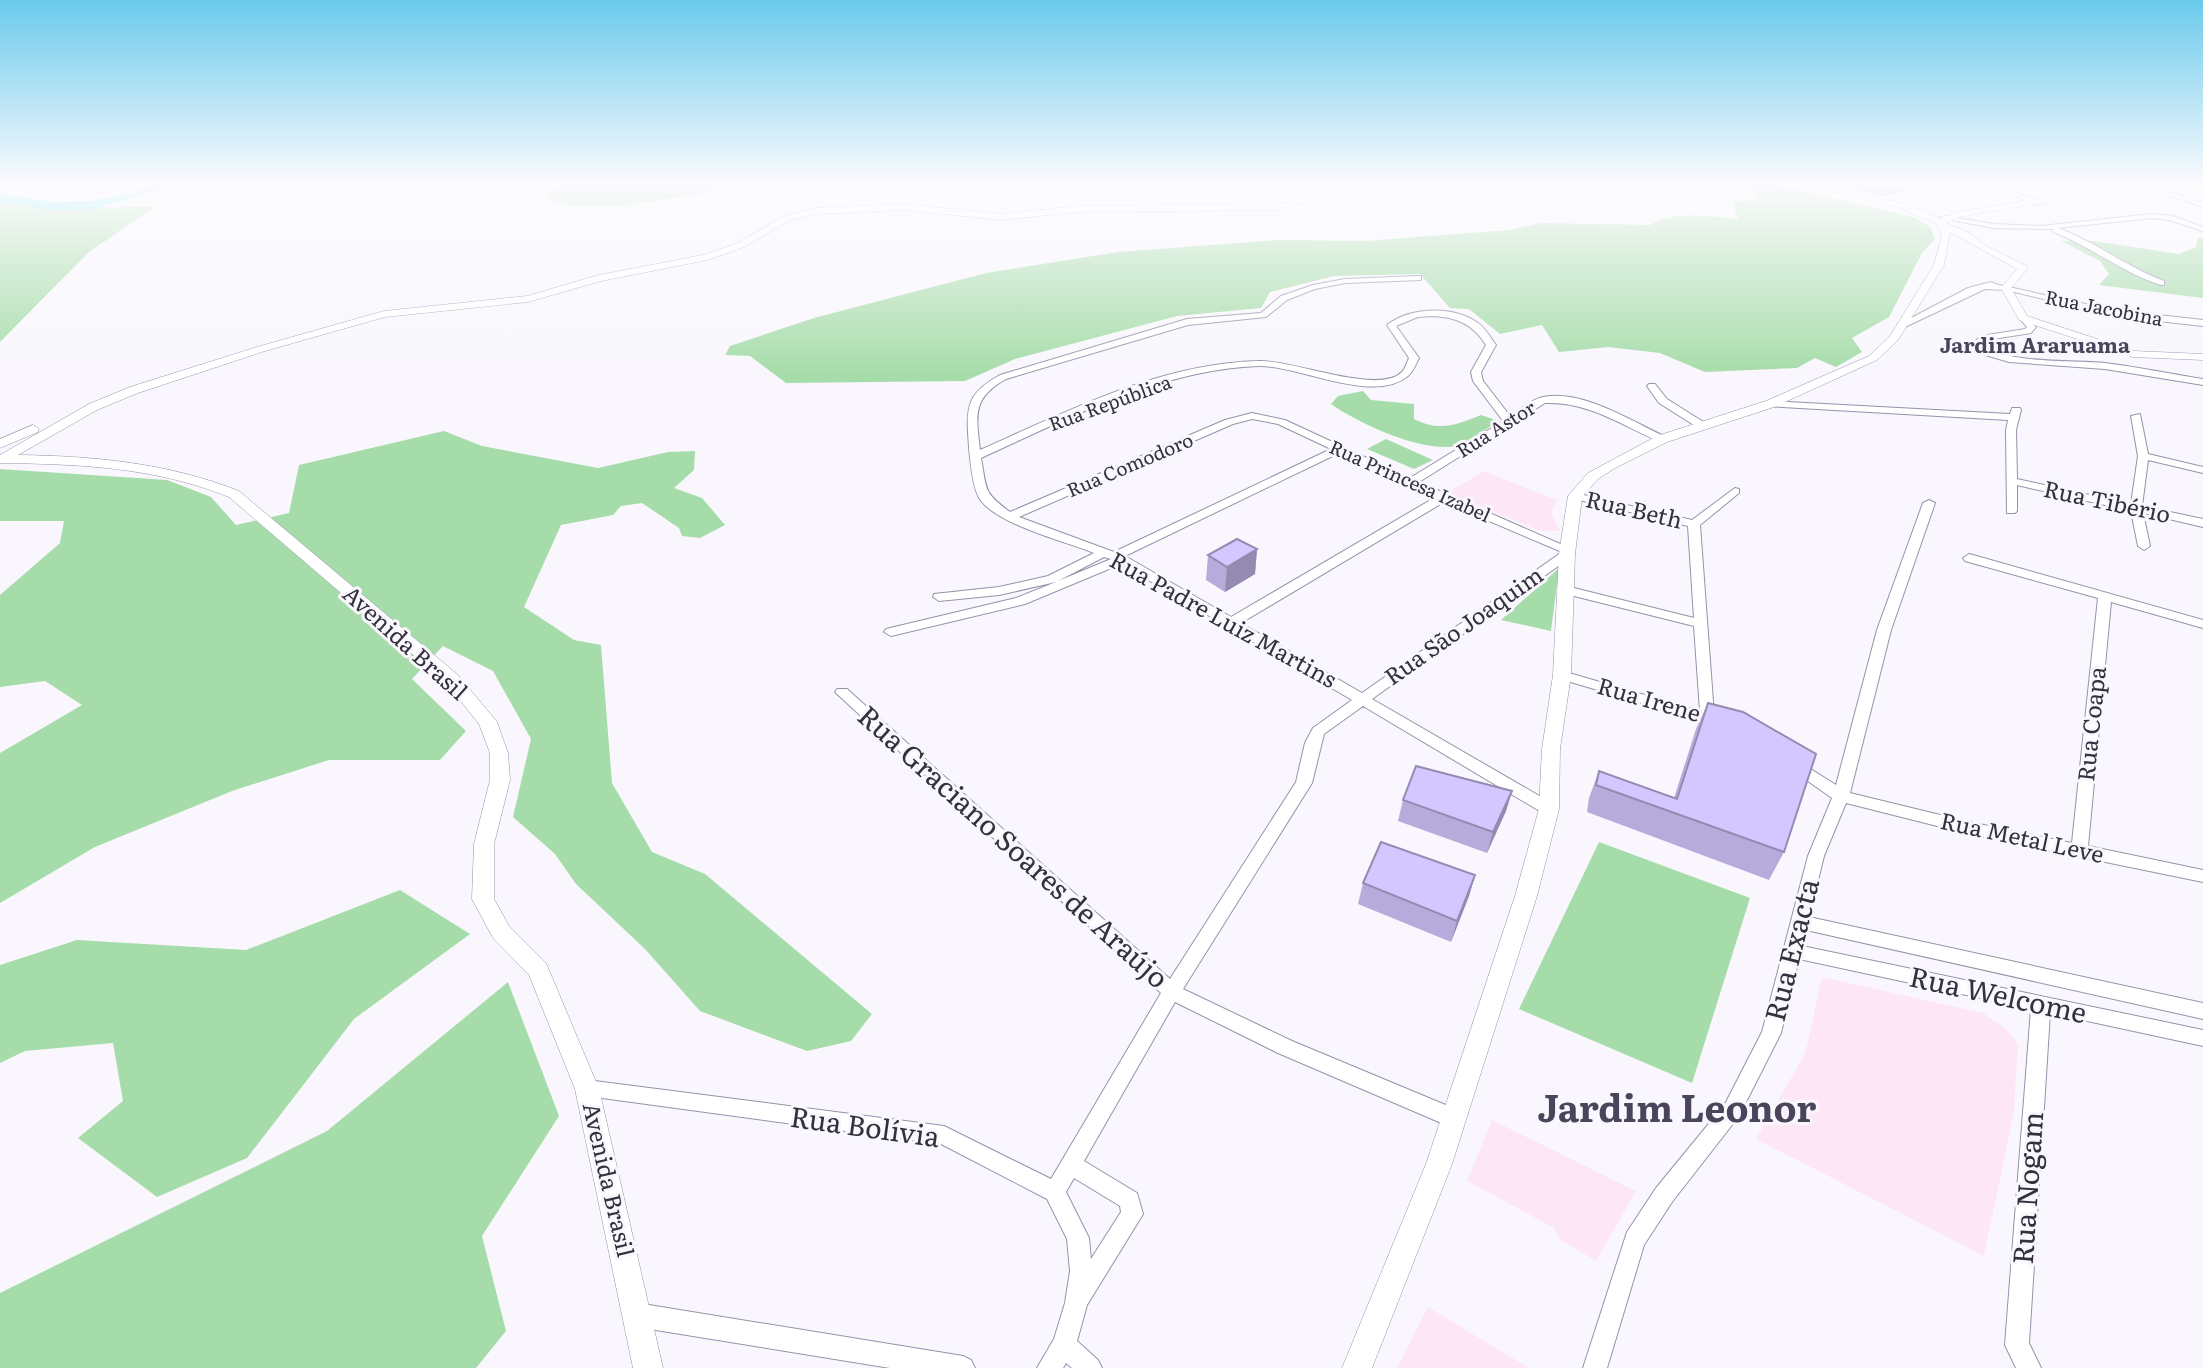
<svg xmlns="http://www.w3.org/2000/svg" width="2203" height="1368" viewBox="0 0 2203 1368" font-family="Literata,serif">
  <rect width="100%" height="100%" fill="#f9f7fd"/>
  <path fill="#fde7f6" d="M1484,471L1557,500L1551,513L1560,531H1540L1447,493Z
    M1822,977L1983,1013L2005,1028L2018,1044L2014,1112L1984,1256L1756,1139L1805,1054Z
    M1492,1120L1636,1191L1596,1261L1559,1239L1554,1228L1467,1181Z
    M1428,1307L1529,1368H1397Z"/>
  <path fill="#a6dca9" d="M563,185H716L714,192C675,196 570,222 542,193Z
    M1742,185H1778L1916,218L1930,227L1935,239L1922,253L1889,317L1852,338L1862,352L1836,367L1815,358L1797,368L1705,372L1660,353L1608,347L1559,352L1542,325L1500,334L1469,309L1450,308L1420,274L1334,276L1270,292L1261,308L1177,316L1015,359L965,381L786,383L750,356L725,355L730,346L814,318L986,273L1118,252L1280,240L1366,241L1509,230L1541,223L1650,225C1677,210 1709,217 1738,219L1732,202L1759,200Z
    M0,202L61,209L156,206L89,252L0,342Z
    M2198,238H2203V298L2099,285L2109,274L2100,261L2061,241H2094L2179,254L2196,247Z
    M1363,391L1371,400L1414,404V419C1440,432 1456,425 1481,415L1499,421C1486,428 1465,446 1450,447C1414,449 1360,424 1331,404L1338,396Z
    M444,431L482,446L598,468L668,452L695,451L694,470L674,488L702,498L725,525L700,538L682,536L679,528L642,503L621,506L613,515L561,525L524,607L574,640L601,645L612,783L652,852L705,874L872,1014L851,1041L807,1051L700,1011L645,949L576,884L555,854L513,817L531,739L493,671L443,646L412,679L466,731L440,760H329L232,791L95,847L0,903V753L82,705L45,681L0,687V595L60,543L64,521H0V469L167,480L211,497L236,525L289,513L299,465Z
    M1386,439L1433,460L1414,469L1367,449Z
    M1559,568L1551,631L1501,620Z
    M1599,842L1750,898L1692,1083L1519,1009Z
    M400,890L470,934L354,1019L247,1158L157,1197L78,1138L123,1101L113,1043L25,1051L0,1063V965L77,940L246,950Z
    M508,982L559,1116L482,1236L506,1331L476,1368H0V1293L327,1131Z"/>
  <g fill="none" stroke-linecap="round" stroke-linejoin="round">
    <path fill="#4deaf2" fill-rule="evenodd" d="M155,185H177L94,209L52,210L0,202V194L52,202L94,201Z"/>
    <defs>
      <path id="minor" d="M69,185L100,189L136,185L100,193Z
        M1987,185H1995L2043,203L2036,205Z
        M2139,185H2148L2203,203V207Z
        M2152,214L2173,216L2203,227V231L2169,220L2152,218L2058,228C2096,242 2127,267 2164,281V285H2161C2122,273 2091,246 2053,232V229L1994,228L1940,218L1944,216L1994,224L2041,226Z
        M1418,276H1421V280L1345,283L1315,289L1287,300L1266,317L1188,325L1006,379C972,398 976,415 980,450C1068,411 1159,364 1257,361C1291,359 1378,396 1402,372C1405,369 1407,362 1409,358L1387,325C1410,307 1453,305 1478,323C1486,329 1490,337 1496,345L1481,372L1483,381L1510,416C1520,410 1532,399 1543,397C1582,389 1631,421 1666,437V441H1658C1622,425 1587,401 1545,403L1419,482L1574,550L1571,557L1372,699L1555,805L1557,809L1555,813H1543L1363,706L1324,734L1312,783L1183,989L1292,1041L1460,1111L1463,1118L1460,1125L1453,1127L1446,1125L1278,1053L1175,1002L1084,1161L1137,1193L1143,1214L1087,1305L1077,1341L1098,1360L1102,1368H1072L1066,1363L1063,1368H1037L1054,1339L1065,1303L1070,1271L1067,1239L1047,1199L941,1144L580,1095L577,1089L580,1083L587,1080L944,1126L1051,1179L1161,993L835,692L837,689H847L1170,979L1296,782L1305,743L1313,728L1352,700L1121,564L1025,604L891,636L884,632L886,629L1016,598L1056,582L999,595L939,601L933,597L934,594L999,587L1048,576L1094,553C1064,541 1000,525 981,501C971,488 969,448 968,432C966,401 973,390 1000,375L1187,319L1261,313L1281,296L1313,285L1345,279ZM1432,316C1456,317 1473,324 1486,345L1471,372L1473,381L1503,421L1410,478L1285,420L1252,413L1225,420L1010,512C983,492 987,491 981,458C1069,418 1160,370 1258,366C1299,365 1373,405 1408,376C1413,372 1416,364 1419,358L1396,326L1418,317ZM1252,419L1278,424L1331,449L1114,552L1019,517L1233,424ZM1339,453L1434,498L1231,617L1125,556ZM1444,502L1562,552L1362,693L1241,623ZM1104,557L1111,559L1058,581ZM1074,1178L1120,1206L1121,1212L1091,1259L1089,1238L1066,1192Z
        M1991,282L1995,284L2113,310L2203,320V326L2113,316L2006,290L1985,289L1905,327L1898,325L1968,288Z
        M2023,315L2036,327L2031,333L1987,340L1982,344C2002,364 2076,360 2105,363C2138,367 2171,374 2203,379V385L2105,369L2009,362L1982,354L1972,344L1981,336L2025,329L2027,327L2019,318Z
        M1649,384H1655L1667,399L1705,423V427H1697L1659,403L1647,386Z
        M1770,401L2010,414L2012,408H2020L2021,410L2016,430L2017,479L2131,504L2138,456L2131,416L2140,414L2148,454L2203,467V473L2148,460L2142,506L2203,519V527L2143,513L2150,546L2144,550L2138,546L2131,511L2017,485V511L2015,513H2007L2006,430L2008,420L1766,406V402Z
        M1735,488L1739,489V493L1700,525L1714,715L1723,718L1725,721L1723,724H1713L1557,678L1555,675L1557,672L1562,671L1700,711L1694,626L1562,593L1560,590L1566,586L1694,618L1688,526L1571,498L1569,496L1575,493L1692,520Z
        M1929,500L1935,503L1891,630L1850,793L1969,822L2072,843L2098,598L1965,561L1963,558L1969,554L1973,555L2203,620V628L2111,602L2088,846L2203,870V882L1969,834L1846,803L1824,856L1809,917L2203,1003V1019L1806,930L1802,946L2203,1030V1046L2050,1013L2029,1343L2041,1368H2016L2005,1345L2031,1009L1799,959L1781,1033L1739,1116L1672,1202L1644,1245L1607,1368H1583L1627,1232L1656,1188L1725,1104L1762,1032L1808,856L1832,798L1785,765L1788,761H1798L1836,785L1877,630L1923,503Z
        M637,1303L963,1356L971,1360L975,1368H890L637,1327L629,1323L625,1315L629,1307Z"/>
      <path id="tertiary" d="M1271,185H1283L1300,190V199L1305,198L1306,192L1292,185H1303L1313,189V200L1277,210L1078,212L1002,220L904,210L815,214L788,221L744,247L708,260L601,281L528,302L385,317L265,351L138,393L97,410L18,455C94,456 168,463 239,491L458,675L497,722L508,753L510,780L494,844V899L509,926L546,963L599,1089L663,1368H633L575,1089L529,975L493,938L472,899L474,844L490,780V753L479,724L446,683L229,497C155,467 79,464 0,463V455L89,404L130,387L257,347L384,311L527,296L599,275L703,255L738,243L782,217L815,208L904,204L1002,214L1078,206L1277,204L1293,201L1292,193Z
        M1801,185H1816L1907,204L1941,219L1957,212L2128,185H2146L1959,217L1946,223L1968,232L1988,247L2027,266L2028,268L2011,288L2027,316L2134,351L2203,354V360L2133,357L2019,320L2001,288L2017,269L1950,232L1944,265L1898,340L1877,360L1774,407L1667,442L1615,468L1598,479L1582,497L1575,554L1571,675L1560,749L1559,809L1537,896L1452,1164L1372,1368H1342L1426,1164L1515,896L1539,809L1542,749L1553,675L1559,554L1568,496L1588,473L1657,436L1766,401L1869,356L1890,336L1934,265L1942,235L1937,224L1901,208Z
        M33,425L39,429L38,432L0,448V439Z"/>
    </defs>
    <use href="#minor" stroke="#9791aa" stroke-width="2"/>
    <use href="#tertiary" stroke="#9791aa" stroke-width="1"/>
    <use href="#minor" fill="#fff" fill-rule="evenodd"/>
    <use href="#tertiary" fill="#fff" fill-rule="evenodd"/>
  </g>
  <path fill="#b6abdb" d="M1849,185H1909L1907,189L1886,196L1848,189Z
    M1257,549L1255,574L1225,592L1206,580L1208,555Z
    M1708,703L1784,852L1769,880L1587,812L1589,798L1599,771L1674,798L1696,729Z
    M1512,791L1506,811L1487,853L1398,821L1403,800Z
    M1475,875L1469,896L1451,942L1358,904L1363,883Z"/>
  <path fill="#948bb2" d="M1909,185L1907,189L1886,196L1887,192Z
    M1257,549L1255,574L1225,592L1227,567Z
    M1512,791L1506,811L1487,853L1493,832Z
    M1475,875L1469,896L1451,942L1457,921Z"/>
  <path fill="#d4c7ff" stroke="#948bb2" stroke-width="2" d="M1850,185H1909L1887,192Z
    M1237,539L1257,549L1227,567L1208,555Z
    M1708,703L1743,712L1816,754L1784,852L1596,785L1599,771L1677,799Z
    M1416,766L1512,791L1493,832L1403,800Z
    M1381,842L1475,875L1457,921L1363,883Z"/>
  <linearGradient id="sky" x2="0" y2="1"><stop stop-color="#6acaec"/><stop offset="0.49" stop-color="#fcfbfe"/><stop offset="1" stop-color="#fcfbfe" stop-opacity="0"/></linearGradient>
  <rect width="2203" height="376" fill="url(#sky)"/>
  <g text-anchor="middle" stroke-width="6" stroke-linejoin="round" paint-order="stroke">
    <g font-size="19" fill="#34313c" stroke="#f9f7fd">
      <text transform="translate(2104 308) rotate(11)" y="7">Rua Jacobina</text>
      <text transform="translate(1110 403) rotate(-20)" y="7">Rua República</text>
      <text transform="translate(1496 429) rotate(-32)" y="7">Rua Astor</text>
      <text transform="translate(1130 465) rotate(-23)" y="7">Rua Comodoro</text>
      <text transform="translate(1410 481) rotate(24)" y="7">Rua Princesa Izabel</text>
    </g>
    <g font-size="21" font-weight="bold" fill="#4a455b" stroke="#f9f7fd">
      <text x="2035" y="353">Jardim Araruama</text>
    </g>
    <g font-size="23" fill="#34313c" stroke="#f9f7fd">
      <text transform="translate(2107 502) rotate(12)" y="8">Rua Tibério</text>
      <text transform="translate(1634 510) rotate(13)" y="8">Rua Beth</text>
      <text transform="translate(1223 620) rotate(29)" y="8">Rua Padre Luiz Martins</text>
      <text transform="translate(1464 626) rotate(-35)" y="8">Rua São Joaquim</text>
      <text transform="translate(405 643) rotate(42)" y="8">Avenida Brasil</text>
      <text transform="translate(1649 700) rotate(16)" y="8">Rua Irene</text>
      <text transform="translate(2092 724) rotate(-84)" y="8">Rua Coapa</text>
      <text transform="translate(2022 838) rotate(12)" y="8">Rua Metal Leve</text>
      <text transform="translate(608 1180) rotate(77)" y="8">Avenida Brasil</text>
    </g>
    <g font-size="28" fill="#34313c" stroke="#f9f7fd">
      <text transform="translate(1013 847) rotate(42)" y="10">Rua Graciano Soares de Araújo</text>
      <text transform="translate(1792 950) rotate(-76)" y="10">Rua Exacta</text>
      <text transform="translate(1998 995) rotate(12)" y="10">Rua Welcome</text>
      <text transform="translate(865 1127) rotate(8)" y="10">Rua Bolívia</text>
      <text transform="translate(2028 1188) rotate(-86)" y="10">Rua Nogam</text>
    </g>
    <g font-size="37" font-weight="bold" fill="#4a455b" stroke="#f9f7fd">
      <text x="1677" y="1122">Jardim Leonor</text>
    </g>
  </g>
</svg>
